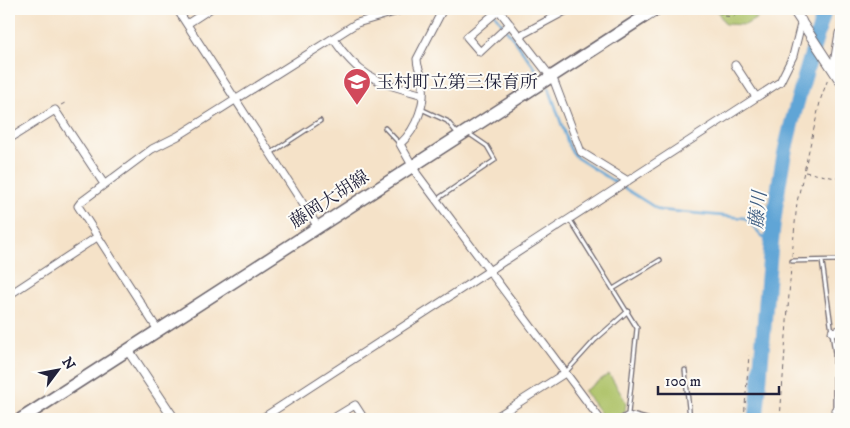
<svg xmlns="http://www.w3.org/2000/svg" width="850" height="428" viewBox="0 0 850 428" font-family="'IM FELL DW Pica','Noto Serif JP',serif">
  <rect width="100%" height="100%" fill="#fdfcf7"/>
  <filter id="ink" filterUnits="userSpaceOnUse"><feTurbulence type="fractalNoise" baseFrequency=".02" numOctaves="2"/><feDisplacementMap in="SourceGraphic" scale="10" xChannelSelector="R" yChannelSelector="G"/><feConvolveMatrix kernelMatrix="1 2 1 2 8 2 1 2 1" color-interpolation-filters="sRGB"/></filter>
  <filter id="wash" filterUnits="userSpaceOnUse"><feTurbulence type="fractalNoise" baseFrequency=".0096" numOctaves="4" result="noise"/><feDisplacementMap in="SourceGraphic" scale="20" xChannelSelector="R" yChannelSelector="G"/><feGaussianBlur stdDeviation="1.12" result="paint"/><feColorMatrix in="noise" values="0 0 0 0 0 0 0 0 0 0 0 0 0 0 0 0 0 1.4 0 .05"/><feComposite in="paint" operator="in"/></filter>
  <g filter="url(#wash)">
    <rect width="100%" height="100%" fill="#f5e2c8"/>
    <path fill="#acc165" stroke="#677250" d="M716,9H760L764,14L745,25L725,24Z
      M609,374L626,402L625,412L612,419H605L584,391Z"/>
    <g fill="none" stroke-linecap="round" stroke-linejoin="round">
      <path stroke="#60a5d6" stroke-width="2.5" d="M491,9L538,72
        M549,88L570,149L577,158L659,210L745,218L767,241L772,254"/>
      <path stroke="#60a5d6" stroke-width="15" d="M756,419C765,335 767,249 782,166C792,113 810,61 825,9"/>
    </g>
  </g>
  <g filter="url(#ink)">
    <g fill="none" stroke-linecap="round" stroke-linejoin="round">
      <defs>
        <path id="service" d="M720,9L721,11
          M421,109L447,121L458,134
          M385,128L400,144
          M271,153L320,121
          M436,200L495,160L487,146L468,133
          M570,220L637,328L628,414L620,419
          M792,261L841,260
          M822,261L835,354V410
          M613,289L660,260
          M685,370L690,419
          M566,372L595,340L628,311
          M628,414L647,419"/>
        <path id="minor" d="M177,9L318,227
          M443,9L417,59C417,67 420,70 422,78C427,101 417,129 400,144L417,174L600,419
          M498,9L554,81L581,152L628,181
          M499,10L467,37L480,52L510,24
          M187,24L210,9
          M519,36L569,9
          M333,38C360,79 378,82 423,95
          M735,65L756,97
          M833,69L839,33L841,32
          M9,139L55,110L104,184
          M9,295L97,237
          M158,330L78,206L81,202L152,149L178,136L357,23L405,9
          M832,332L841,330
          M835,410L840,419
          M261,419L780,82L793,56L802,20
          M332,419L355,405L364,419
          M493,419L565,373"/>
        <path id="tertiary" d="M793,9L841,82
          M128,350L174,419"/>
        <path id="primary" d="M21,419L656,9"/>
      </defs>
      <use href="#service" stroke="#6c656c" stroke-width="5.5"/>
      <use href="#minor" stroke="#6c656c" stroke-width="9"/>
      <use href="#tertiary" stroke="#6c656c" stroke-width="11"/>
      <use href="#primary" stroke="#6c656c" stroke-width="14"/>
      <path stroke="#6c656c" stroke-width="1" stroke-dasharray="4 4" stroke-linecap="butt" d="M806,14L808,9
        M725,16L733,17L743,10
        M61,105L65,103
        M805,172L841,179
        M792,256L797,202L821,98L828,79
        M744,419L749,355
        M780,419L791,267"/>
      <use href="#service" stroke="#fff" stroke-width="3"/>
      <use href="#minor" stroke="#fff" stroke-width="7"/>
      <use href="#tertiary" stroke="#fff" stroke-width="9"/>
      <use href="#primary" stroke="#fff" stroke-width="11"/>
    </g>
  </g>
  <defs>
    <symbol id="school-pin" viewBox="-11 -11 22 30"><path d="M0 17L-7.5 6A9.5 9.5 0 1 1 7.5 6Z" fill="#d1495b" stroke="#fdfcf7"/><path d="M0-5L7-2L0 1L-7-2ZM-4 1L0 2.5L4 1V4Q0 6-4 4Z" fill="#fff"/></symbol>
  </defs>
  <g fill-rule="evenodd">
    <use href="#school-pin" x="341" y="66" width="32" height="43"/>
  </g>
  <g text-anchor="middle" stroke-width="4" stroke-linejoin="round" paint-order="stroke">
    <g font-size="18" fill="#22223b" stroke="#fdfcf7" text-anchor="start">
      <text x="376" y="88">玉村町立第三保育所</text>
    </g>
    <g font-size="18" fill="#22223b" stroke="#fdfcf7">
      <text transform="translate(329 199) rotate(-33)" y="6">藤岡大胡線</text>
    </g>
    <g font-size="19" font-style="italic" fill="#3e5d81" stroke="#fdfcf7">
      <text transform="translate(757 210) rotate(-84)" y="7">藤川</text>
    </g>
  </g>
  <rect width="850" height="428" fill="none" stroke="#fdfcf7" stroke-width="30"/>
  <g transform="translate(58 370) rotate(58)" stroke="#fdfcf7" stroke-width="4" paint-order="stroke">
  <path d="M0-4L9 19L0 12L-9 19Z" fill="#22223b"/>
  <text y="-8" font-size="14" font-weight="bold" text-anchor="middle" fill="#22223b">N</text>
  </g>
  <path d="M658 386v8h121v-8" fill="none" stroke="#22223b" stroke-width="2.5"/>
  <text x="665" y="386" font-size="15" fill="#22223b" stroke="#fdfcf7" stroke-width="4" paint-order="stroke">100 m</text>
</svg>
